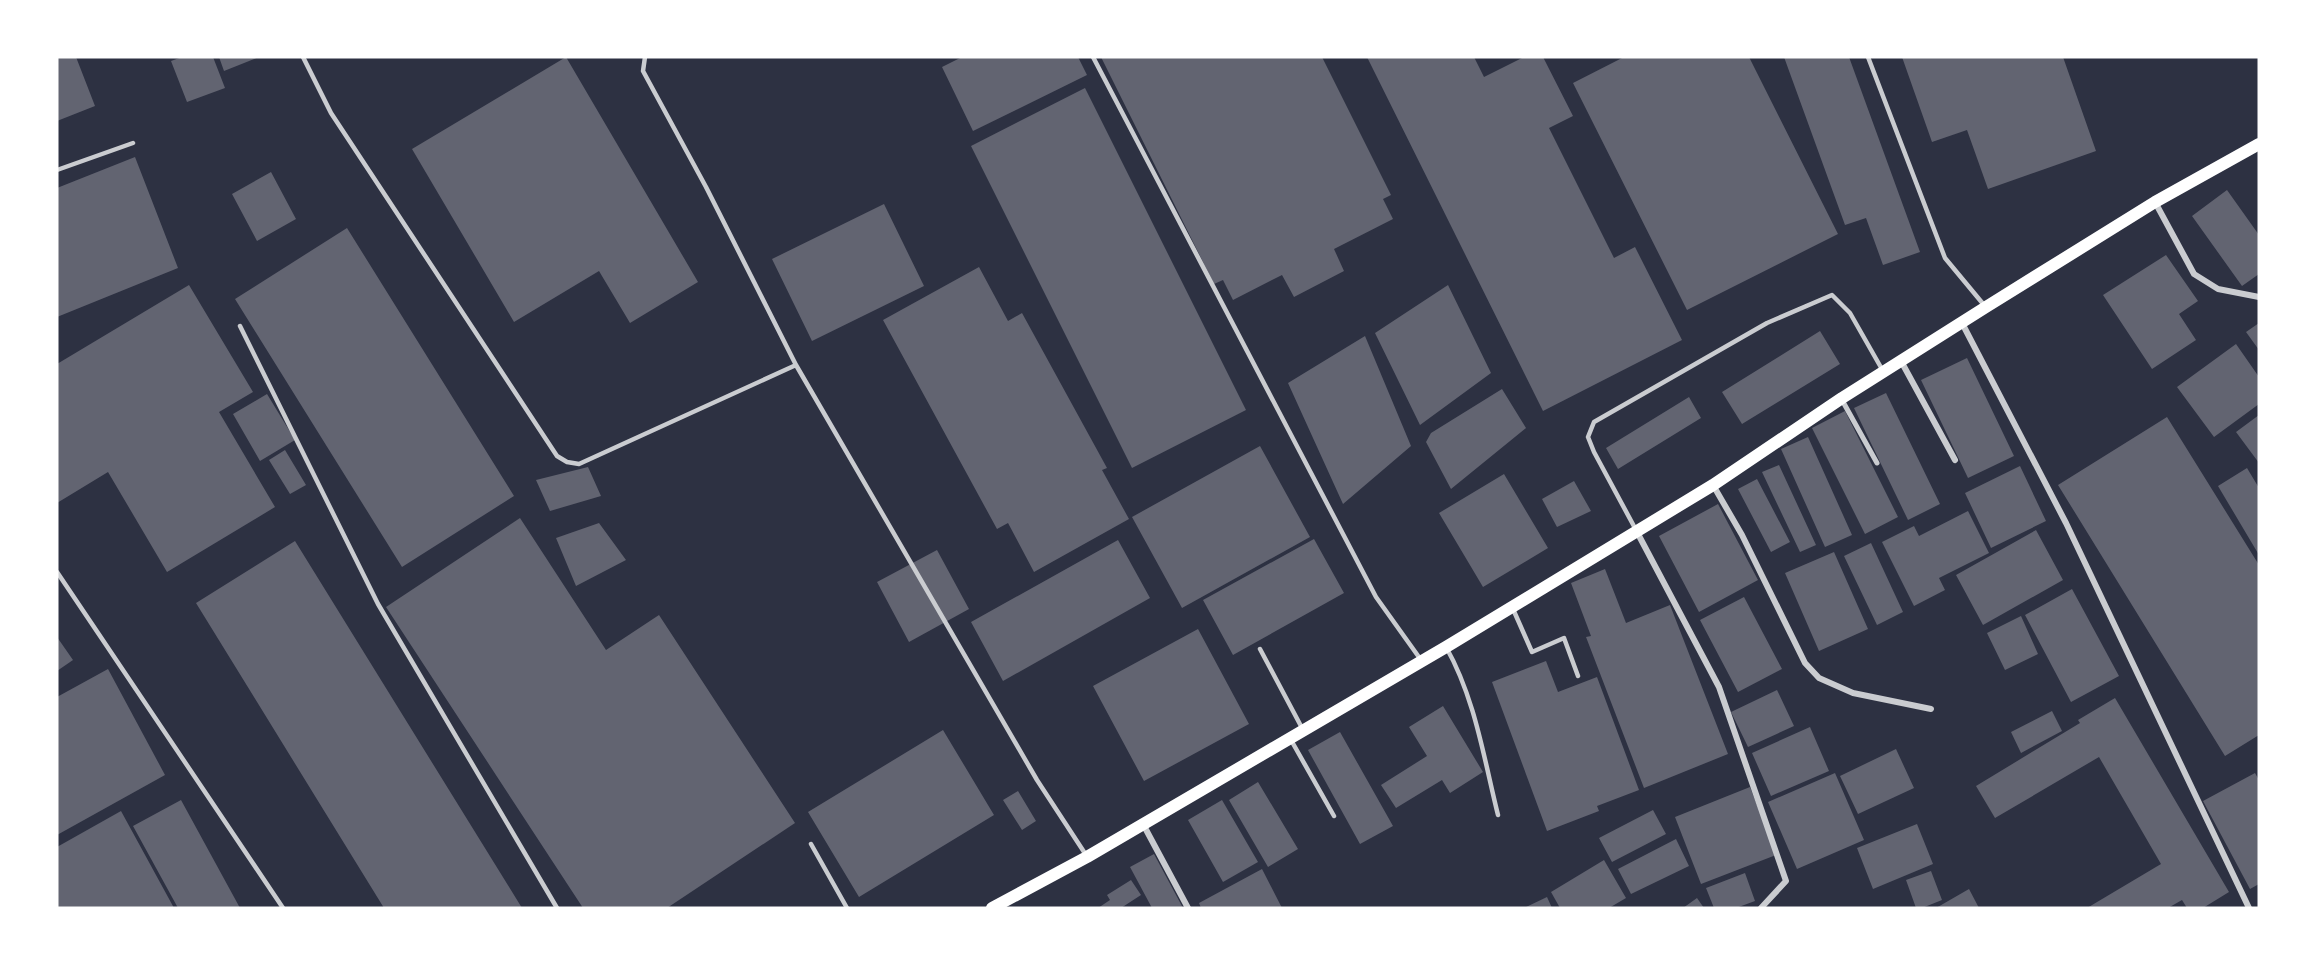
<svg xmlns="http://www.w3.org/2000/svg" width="2316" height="965" viewBox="0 0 2316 965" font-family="'Varela Round',sans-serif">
  <rect width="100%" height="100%" fill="#2d3142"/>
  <path fill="#626471" d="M57,57H76L95,106L57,121Z
    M182,57H213L225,88L187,102L171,61Z
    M219,57H259L224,71Z
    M566,57L698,282L630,323L599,271L514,322L412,149Z
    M962,57H1078L1087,75L973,131L942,67Z
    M1101,57H1322L1391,195L1383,199L1393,219L1334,249L1344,271L1294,297L1282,275L1233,300L1223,280L1214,284Z
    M1367,57H1474L1484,77L1524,57H1543L1573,116L1549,128L1614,258L1635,247L1682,340L1543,411Z
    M1624,57H1749L1838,234L1687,310L1573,83Z
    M1784,57H1849L1920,252L1883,265L1866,218L1845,225Z
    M1902,57H2063L2096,151L1988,189L1967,130L1932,142Z
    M1085,88L1246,410L1132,468L971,146Z
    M135,157L178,268L57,317V188Z
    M271,172L296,219L257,241L232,194Z
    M2227,190L2259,235V274L2242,286L2192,216Z
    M884,204L924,286L812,341L772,259Z
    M347,228L514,496L402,567L235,299Z
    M2166,255L2198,301L2179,314L2196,340L2152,369L2103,295Z
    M979,267L1008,321L1022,313L1107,468L1102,470L1129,519L1034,572L1008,523L997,529L883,320Z
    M189,285L253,392L219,412L275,507L167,572L108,472L57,503V364Z
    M1448,285L1491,373L1420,425L1375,333Z
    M2259,323V350L2246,332Z
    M1820,331L1840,364L1742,424L1722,392Z
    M1365,336L1411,446L1343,504L1288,383Z
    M2236,344L2259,377V404L2214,437L2177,387Z
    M1967,358L2014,456L1968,478L1921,380Z
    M1502,389L1526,428L1451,489L1426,442L1431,433Z
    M1886,393L1940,504L1908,520L1854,408Z
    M267,394L295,440L260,461L233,414Z
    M1689,397L1701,418L1618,469L1606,448Z
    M1845,411L1898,517L1865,534L1812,428Z
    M2259,415V463L2236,432Z
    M2167,417L2259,565V735L2225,756L2058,485Z
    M1808,437L1852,535L1825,547L1781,449Z
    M1260,446L1310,537L1182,608L1132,517Z
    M285,450L306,485L290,494L269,460Z
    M1779,465L1816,545L1800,552L1762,472Z
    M2020,466L2046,521L1991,548L1965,493Z
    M588,467L601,496L550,511L536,480Z
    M2247,468L2259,488V555L2218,486Z
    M1504,474L1548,548L1483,587L1439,513Z
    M1757,479L1790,542L1771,552L1738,489Z
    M1574,481L1591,511L1557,527L1542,499Z
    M1718,504L1758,580L1699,612L1659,536Z
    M1968,511L1989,553L1939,578L1945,590L1914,606L1882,542L1914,526L1919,536Z
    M520,518L606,650L659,615L795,823L667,908H583L386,607Z
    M599,523L626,560L576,586L556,538Z
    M2036,530L2063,580L1983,625L1956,575Z
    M1314,539L1344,593L1233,655L1203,600Z
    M1118,540L1150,598L1003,681L971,622Z
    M295,541L522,908H384L196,603Z
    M1871,543L1903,612L1877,625L1844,556Z
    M937,550L969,609L909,642L877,582Z
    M1834,552L1868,629L1819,651L1785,573Z
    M1605,569L1626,623L1670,605L1728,754L1644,788L1586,637L1591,636L1571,583Z
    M2072,589L2119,676L2071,702L2025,615Z
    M1744,597L1782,669L1738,692L1700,620Z
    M2021,616L2038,654L2005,670L1987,633Z
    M1198,629L1249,724L1144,781L1093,686Z
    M57,637L73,660L57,671Z
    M1546,661L1558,692L1597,677L1639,790L1597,806L1599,811L1547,831L1492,682Z
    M108,669L165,775L57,835V697Z
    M1777,690L1794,726L1748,747L1731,712Z
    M2115,698L2229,892L2203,908H2187L2182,900L2168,908H2087L2161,864L2099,757L1995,818L1976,786L2080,723L2078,720Z
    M1443,706L1483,772L1450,793L1442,780L1396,808L1381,785L1427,756L1409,727Z
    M2052,711L2062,731L2021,753L2011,732Z
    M1810,727L1829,771L1771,796L1752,753Z
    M943,730L994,815L859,897L808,812Z
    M1340,732L1393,826L1360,844L1308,750Z
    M1896,749L1914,788L1858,814L1840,776Z
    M1835,773L1864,840L1797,869L1768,802Z
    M2255,773L2259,780V884L2250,889L2203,801Z
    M1258,782L1298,849L1268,867L1229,800Z
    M1750,787L1776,855L1701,884L1675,817Z
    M1018,791L1036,821L1022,830L1003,800Z
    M181,800L240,908H178L133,826Z
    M1222,800L1258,862L1223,882L1188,820Z
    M1653,810L1666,834L1612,862L1599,838Z
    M121,811L174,908H57V847Z
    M1917,824L1933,864L1873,889L1857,848Z
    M1676,839L1689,866L1631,894L1618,869Z
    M1154,854L1183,908H1152L1130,867Z
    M1604,860L1626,898L1609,908H1560L1551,892Z
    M1262,869L1282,908H1201L1199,903Z
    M1931,871L1942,900L1922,908H1916L1906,880Z
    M1745,873L1755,901L1736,908H1714L1706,888Z
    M1131,880L1141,895L1121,908H1098L1110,900L1107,895Z
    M1969,889L1979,908H1936Z
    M1547,897L1552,908H1524Z
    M1697,898L1704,908H1683Z"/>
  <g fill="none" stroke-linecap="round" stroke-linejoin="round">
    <path stroke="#caccd0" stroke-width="4.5" d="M303,57L331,113L557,456L567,462L579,464L796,365
      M645,57L643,71L706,187L796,365L1037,780L1086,855
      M1093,57L1376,597L1421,660
      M1868,57L1945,258L1984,305
      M57,170L133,143
      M240,326L378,604L557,908
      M1636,530L1594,452L1588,437L1594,422L1767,323L1832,295L1850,313L1883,371
      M57,572L283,908
      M1513,609L1532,652L1564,638L1578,676
      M1446,647C1475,698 1484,759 1498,815
      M1260,649L1302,728
      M1291,740L1334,816
      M811,844L847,908"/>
    <path stroke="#caccd0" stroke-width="5" d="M1842,400L1877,463"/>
    <path stroke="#caccd0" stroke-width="6" d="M2155,202L2194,274L2218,289L2259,297
      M1962,323L2066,523L2249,908
      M1901,361L1955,460
      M1713,485L1742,535L1805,663L1819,678L1853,693L1931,709
      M1637,532L1719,687L1786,881L1761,908
      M1143,824L1188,908"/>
    <path stroke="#fff" stroke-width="12" d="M992,908L1087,857L1446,647L1713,485L1842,398L1986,307L2155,202L2259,144"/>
  </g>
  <rect width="2316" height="965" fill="none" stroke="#ffffff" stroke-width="117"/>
</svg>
